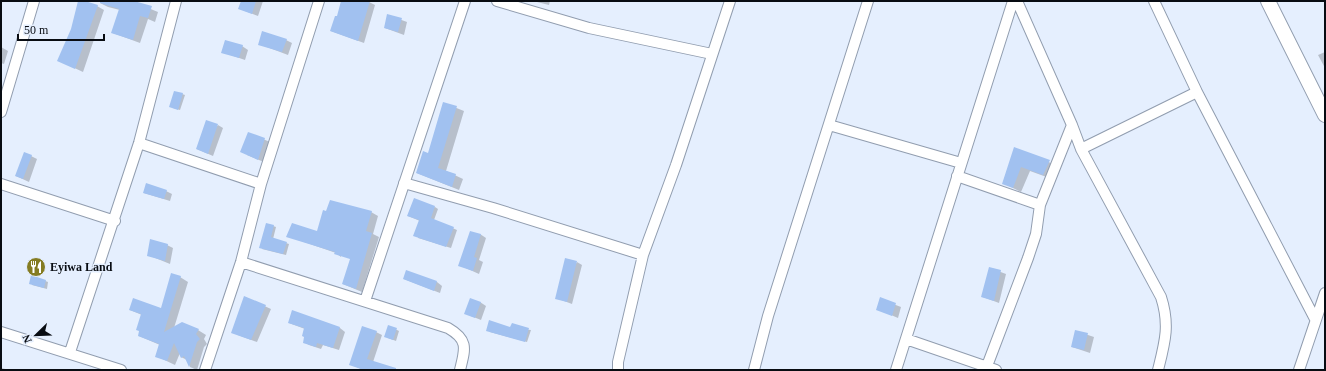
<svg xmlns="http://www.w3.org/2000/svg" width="1326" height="371" viewBox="0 0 1326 371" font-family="'Times New Roman',serif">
  <rect width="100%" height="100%" fill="#e5effe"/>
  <path fill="#0003" d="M79,1L97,6L104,10L83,72L66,64Z
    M101,1H131L158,12L155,22L148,19L140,43L113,33L120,10L108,7L100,3Z
    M242,1H263L258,16L240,9Z
    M342,1H367L375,5L364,43L331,31L338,18Z
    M533,1H550L549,5Z
    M388,15L407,22L404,35L385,28Z
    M286,40L292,43L288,55L259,44Z
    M242,46L248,50L245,60L222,52Z
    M1,47L8,51L4,64L1,63Z
    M1325,52V68L1318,55Z
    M182,94L185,95L180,110L173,108Z
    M444,103L464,111L446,171L463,179L459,190L417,173L429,154Z
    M218,125L223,128L213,156L197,149Z
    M249,133L270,142L264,162L247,155Z
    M1015,148L1058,166L1052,179L1030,171L1021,192L1003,183Z
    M31,156L37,159L29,182L16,176Z
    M166,191L172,194L170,201L144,193Z
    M435,207L438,209L434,220L457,230L451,248L418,238L420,221L408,216Z
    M371,212L378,216L373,234L379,237L362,292L343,284L355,259L341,255V257L336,253L287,236L318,232Z
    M273,226L276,227L273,239L289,244L286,255L262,249Z
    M480,234L486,238L479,260L483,262L479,274L459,265Z
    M167,245L173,248L170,264L148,255Z
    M577,262L582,265L572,304L556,298Z
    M990,268L1006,274L999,303L983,297Z
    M32,276L48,282L47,289L32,285Z
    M180,277L188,282L174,328L198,330L206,335L204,339L207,344L204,347L197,370L190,367L187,360L181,357L180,353L175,365L156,356L160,345L139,336L142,315L130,310L162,309Z
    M404,279L437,282L442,286L440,293Z
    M245,297L271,309L257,342L238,335Z
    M880,299L901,307L898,318L877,309Z
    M480,302L486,306L481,320L471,316Z
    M289,323L340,328L345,332L339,350L323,345L321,349L309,345L304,342L305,329Z
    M389,326L399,331L396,341L388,338Z
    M511,328L531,330L527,342L490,332Z
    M1076,331L1094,337L1090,353L1072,347Z
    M376,332L382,335L373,362L396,370H363L350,364Z
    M1,368L10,370H1Z"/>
  <path fill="#a1c1f0" d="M78,1H85L98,5L75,69L57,61L71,29Z
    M100,1H134L152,6L148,18L140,16L133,40L111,33L119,9L100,3Z
    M241,1H256L252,14L238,9Z
    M341,1H370L358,41L330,31L335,16H337Z
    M387,14L402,18L398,32L384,28Z
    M262,31L287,39L282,52L258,45Z
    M225,40L243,45L239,58L221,53Z
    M174,91L183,93L178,110L169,107Z
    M443,102L457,106L438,168L456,174L452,187L416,173L423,151L428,153Z
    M206,120L218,124L208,154L196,149Z
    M248,132L265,138L258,160L240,152Z
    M1014,147L1050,160L1043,175L1021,167L1013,188L1002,184Z
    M24,152L32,155L23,179L15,176Z
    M146,183L167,190L164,199L143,193Z
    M414,198L435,206L431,218L454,227L446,247L413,236L419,220L407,216Z
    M330,200L372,211L366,231L372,233L356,289L342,284L350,259L334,254L335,252L286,237L292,223L317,231L323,210L326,211Z
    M266,223L274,225L271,237L287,242L283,254L259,248Z
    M470,231L481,234L474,257L477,258L473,271L458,266Z
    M150,239L168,244L165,261L147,256Z
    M565,258L577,261L567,302L555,299Z
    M989,267L1001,270L994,301L981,297Z
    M406,270L437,281L434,291L403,279Z
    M171,273L181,276L164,332L182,322L199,329L196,334L200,339L197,342L189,367L184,356L181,358L174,343L167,361L155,357L159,344L138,336L139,331L136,330L141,314L129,310L133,298L161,308Z
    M31,275L46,280L44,288L29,284Z
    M244,296L266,305L251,340L231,333Z
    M880,297L896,303L892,316L876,310Z
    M470,298L481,302L475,318L464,314Z
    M292,310L340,327L333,348L317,343L316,347L303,343L304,337L302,336L304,328L288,323Z
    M489,320L510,327L512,323L529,328L525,342L486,331Z
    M388,325L397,328L393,340L384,337Z
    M362,326L377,331L367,359L396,368V370H364L349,365Z
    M1075,330L1088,333L1084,350L1071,347Z"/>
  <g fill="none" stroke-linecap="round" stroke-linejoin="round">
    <defs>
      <path id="street" d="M497,1L589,28L712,54
        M1017,1L1072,125L1081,149L1161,297C1170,325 1165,342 1158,370
        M1154,1L1197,92L1315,319
        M1,112L34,1
        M829,125L961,163
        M139,143L261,184
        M1081,149L1197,92
        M957,176L1040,205
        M404,183L493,208L643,255
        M1,184L115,221
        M241,262L448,328C469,340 465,349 460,370
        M365,301L465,1
        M1,332L121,370
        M906,339L996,370
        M70,352L139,143L176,1
        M987,366L1028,258L1036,234L1040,205L1072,125
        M205,370L241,262L261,184L319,1
        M618,370V362L643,255L676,165L730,1
        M754,370L768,316L868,1
        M896,370L1013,1
        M1299,370L1325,293"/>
      <path id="secondary" d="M1268,1L1325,115"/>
    </defs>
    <use href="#street" stroke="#919daf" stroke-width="12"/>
    <use href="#secondary" stroke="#919daf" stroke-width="16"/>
    <use href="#street" stroke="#fff" stroke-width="10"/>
    <use href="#secondary" stroke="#fff" stroke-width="14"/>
  </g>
  <defs>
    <symbol id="restaurant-disc" viewBox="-11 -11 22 22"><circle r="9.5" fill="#847c22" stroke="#e5effe"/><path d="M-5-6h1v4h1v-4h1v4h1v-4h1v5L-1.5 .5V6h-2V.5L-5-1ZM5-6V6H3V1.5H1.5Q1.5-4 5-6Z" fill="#fff"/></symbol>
  </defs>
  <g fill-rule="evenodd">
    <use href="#restaurant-disc" x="25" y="256" width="22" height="22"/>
  </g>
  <g text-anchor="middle" stroke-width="3" stroke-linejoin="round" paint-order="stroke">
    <g font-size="12" font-weight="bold" fill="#080c12" stroke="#e5effe" text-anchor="start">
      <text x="50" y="271">Eyiwa Land</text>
    </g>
  </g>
  <rect width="1326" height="371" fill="none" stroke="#080c12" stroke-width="4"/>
  <g transform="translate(36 335) rotate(247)" stroke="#e5effe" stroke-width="3" paint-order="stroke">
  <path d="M0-3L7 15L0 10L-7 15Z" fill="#080c12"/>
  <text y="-6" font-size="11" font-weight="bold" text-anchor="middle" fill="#080c12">N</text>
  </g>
  <path d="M18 34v6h86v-6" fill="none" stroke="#080c12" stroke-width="2"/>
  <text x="24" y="34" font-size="12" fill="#080c12" stroke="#e5effe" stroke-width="3" paint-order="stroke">50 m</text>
</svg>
